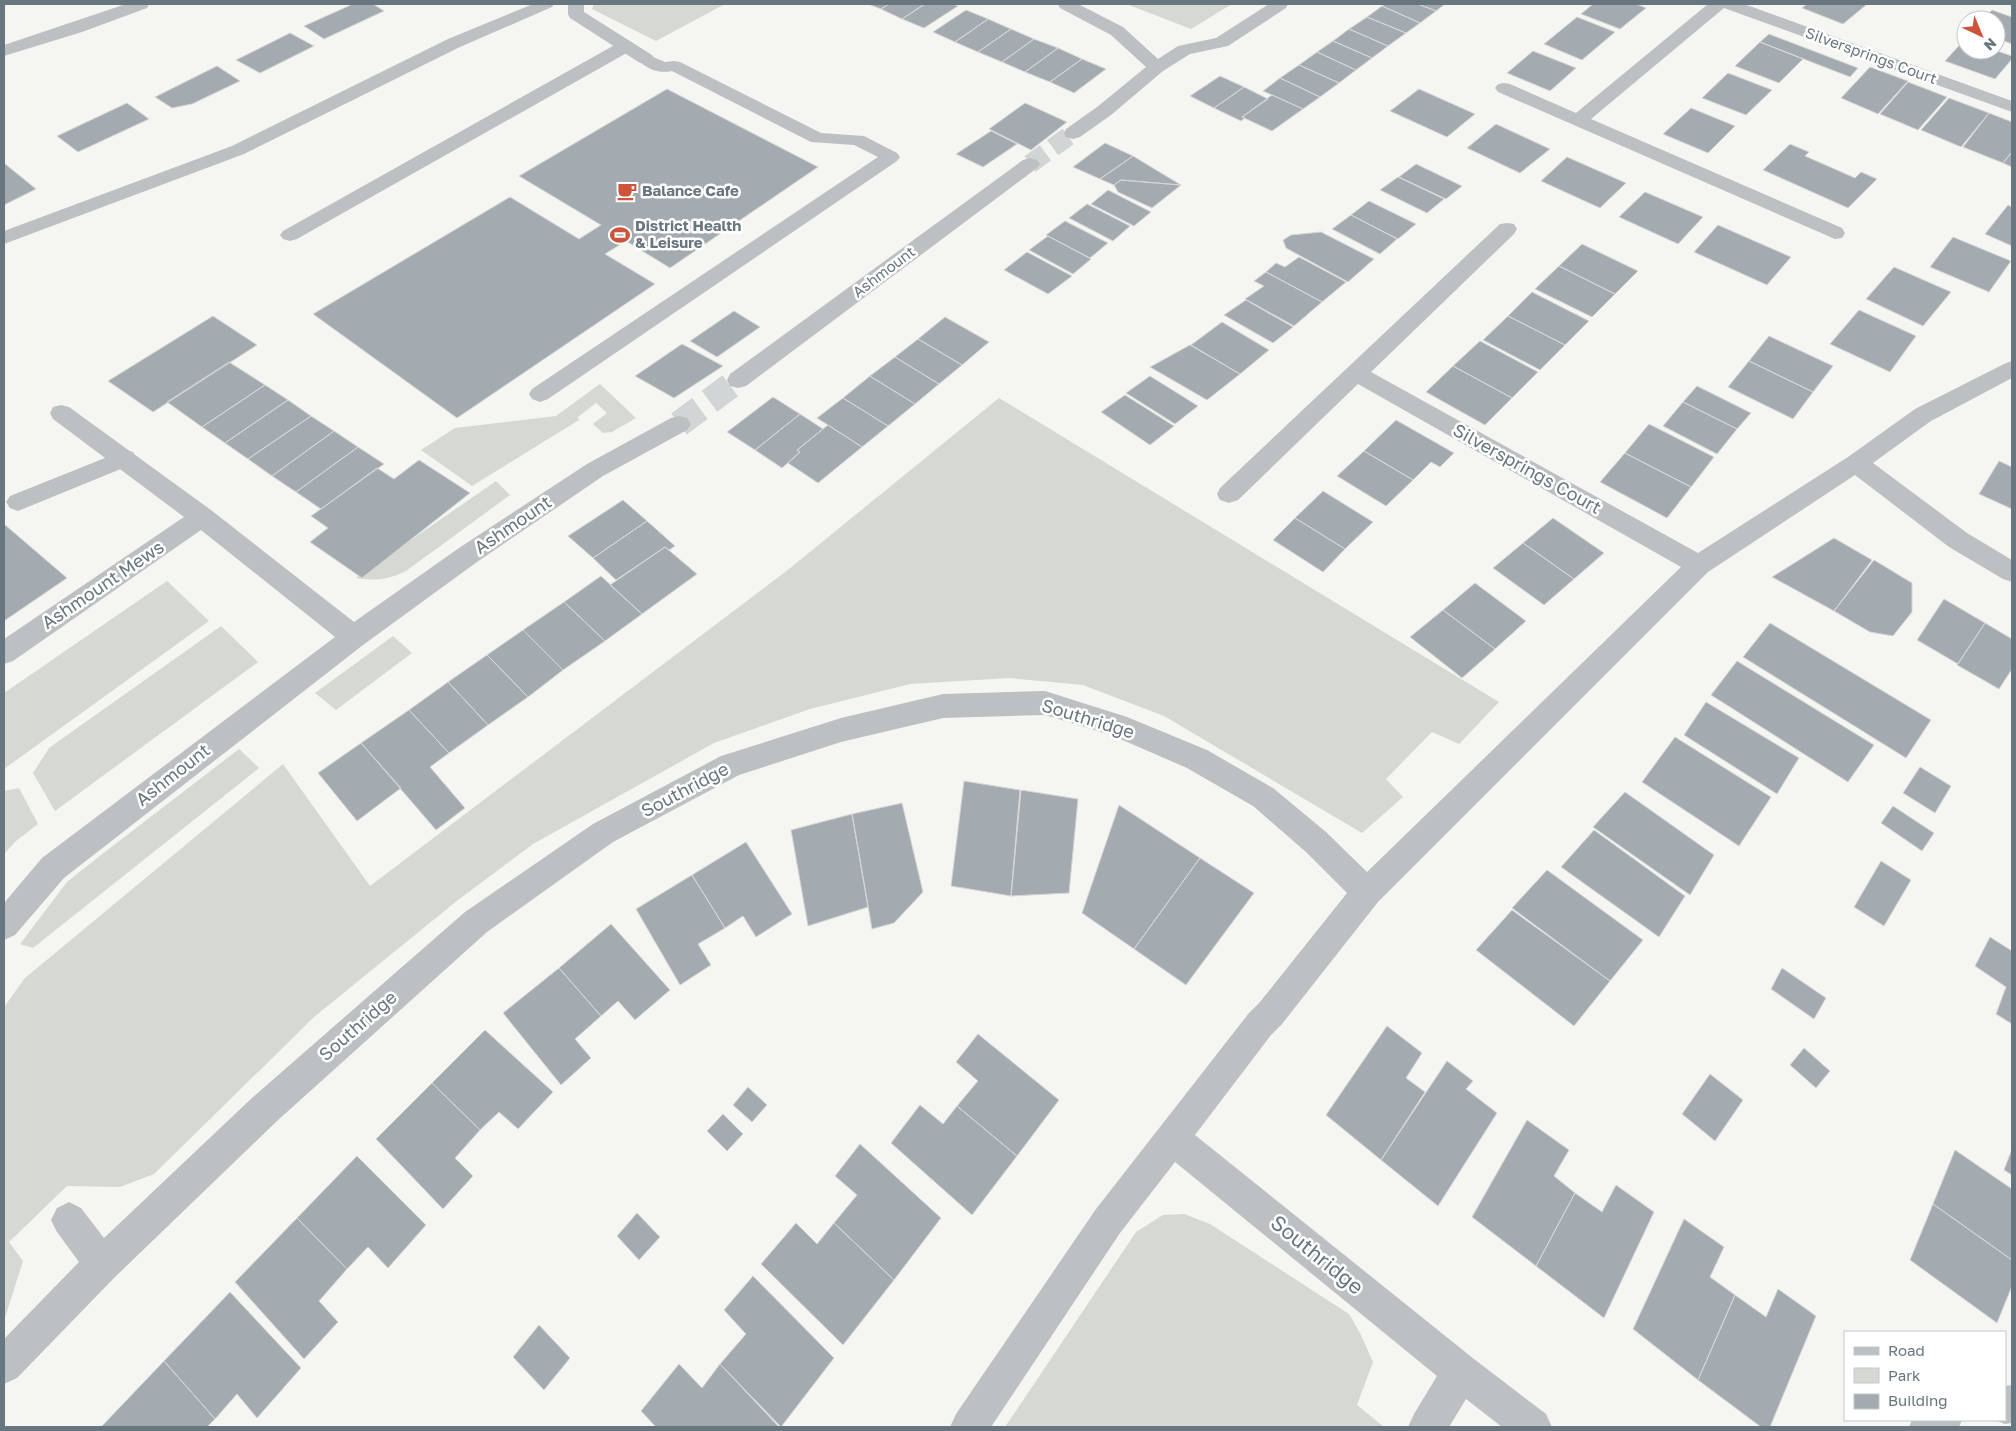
<svg xmlns="http://www.w3.org/2000/svg" width="2016" height="1431" viewBox="0 0 2016 1431" font-family="'Golos Text',sans-serif">
  <rect width="100%" height="100%" fill="#f5f5f2"/>
  <path fill="#d5d9d2" d="M594,4H725L656,41L592,9Z
    M1126,4H1232L1191,29Z
    M600,384L636,418L612,432L603,433L593,424L607,413L596,403L578,417L579,420L472,486L421,450L455,428L556,416Z
    M999,398L1499,702L1459,744L1432,732L1386,779L1403,797L1362,833L1164,716L1083,685L1009,678L910,684L810,709L714,743L533,844L458,900L314,1017L154,1174L120,1187L67,1186L9,1242L23,1261L4,1321V1007L25,978L283,764L370,886L789,569Z
    M496,481L510,495L406,571C388,580 375,581 356,578Z
    M167,581L209,621L4,769V693Z
    M221,626L258,662L55,811L33,773L49,748Z
    M393,636L412,653L336,710L315,693Z
    M239,749L259,768L33,948L20,944L67,882L101,855Z
    M19,788L38,824L16,841L4,854V791Z
    M1184,1214L1210,1224L1349,1314L1361,1335L1373,1362L1357,1405L1384,1427H1005L1136,1232L1163,1215Z"/>
  <path fill="#a4abb0" stroke="#d6d6d5" d="M353,4H373L384,11L324,39L304,26Z
    M868,4H889L881,9Z
    M889,4H925L902,19L881,9Z
    M925,4H953L958,6L924,28L902,19Z
    M1385,4H1418L1436,11L1420,23L1382,6Z
    M1418,4H1445L1436,11Z
    M1593,4H1636L1646,8L1620,29L1581,14Z
    M1807,4H1864L1866,5L1843,24L1802,8Z
    M1382,6L1420,23L1406,33L1367,17Z
    M966,10L988,19L955,42L933,32Z
    M1992,10L2012,17V44L1996,38V20H1982Z
    M1367,17L1406,33L1388,46L1349,29Z
    M1577,17L1615,32L1582,60L1544,44Z
    M988,19L1011,29L978,52L955,42Z
    M1011,29L1034,39L1002,62L978,52Z
    M1349,29L1388,46L1372,58L1333,41Z
    M290,33L314,46L260,73L236,60Z
    M1769,34L1858,68L1850,77L1760,42Z
    M1034,39L1058,48L1025,72L1002,62Z
    M1965,39L1966,50H1994L2012,56V59L1995,79L1945,61Z
    M1333,41L1372,58L1356,70L1317,52Z
    M1760,42L1803,59L1779,83L1735,66Z
    M1058,48L1082,59L1050,82L1025,72Z
    M1533,51L1576,68L1550,91L1507,73Z
    M1317,52L1356,70L1339,83L1299,65Z
    M1082,59L1106,69L1074,93L1050,82Z
    M1299,65L1339,83L1320,97L1280,78Z
    M217,66L240,81L192,104L172,108L155,97Z
    M1870,67L1908,81L1878,114L1841,98Z
    M1728,73L1772,90L1746,115L1702,98Z
    M1220,76L1244,87L1214,108L1190,96Z
    M1280,78L1320,97L1303,109L1263,91Z
    M1908,82L1947,97L1918,130L1880,114Z
    M1244,87L1268,99L1242,117L1245,118L1241,121L1214,108Z
    M667,89L818,167L670,268L626,241L605,254L655,284L457,418L313,314L510,197L579,239L601,225L519,176Z
    M1419,89L1475,114L1447,137L1390,111Z
    M1272,95L1303,109L1272,131L1242,117Z
    M1949,98L1989,113L1961,147L1921,130Z
    M127,103L149,119L78,152L57,136Z
    M1025,103L1067,122L1031,150L989,129Z
    M1691,108L1735,126L1708,153L1663,134Z
    M1989,113L2012,122V152L2003,163L1963,147Z
    M1496,124L1550,149L1520,173L1467,148Z
    M991,131L1017,144L983,167L956,154Z
    M1105,143L1133,156L1100,179L1073,167Z
    M1790,144L1809,152L1805,156L1855,178L1861,172L1877,179L1848,208L1763,170Z
    M2012,152V167L2003,163Z
    M1133,156L1181,185L1121,180L1114,185L1100,179Z
    M1567,157L1626,183L1600,208L1541,181Z
    M4,163L36,189L4,205Z
    M1416,164L1462,186L1446,199L1399,177Z
    M1398,177L1444,199L1427,213L1380,190Z
    M1121,180L1181,185L1152,208L1118,192L1114,185Z
    M1108,190L1151,212L1134,226L1091,204Z
    M1645,192L1703,217L1678,244L1619,217Z
    M1369,201L1416,224L1398,239L1351,215Z
    M1087,204L1130,226L1113,241L1069,218Z
    M2008,205L2012,207V246L1985,234Z
    M1351,215L1397,239L1380,254L1332,229Z
    M1065,221L1108,243L1090,258L1046,235Z
    M1718,225L1791,257L1767,285L1694,252Z
    M1321,232L1374,259L1348,282L1286,248L1283,240L1291,235Z
    M1048,236L1091,259L1073,274L1029,250Z
    M1953,237L2011,261L1989,292L1930,267Z
    M1582,244L1638,271L1615,294L1559,266Z
    M1027,252L1072,276L1048,294L1004,270Z
    M1299,257L1346,282L1322,302L1266,272L1276,263L1285,267Z
    M1559,266L1615,294L1592,317L1535,289Z
    M1894,267L1951,292L1923,326L1866,299Z
    M1266,272L1322,302L1294,326L1245,299L1264,286L1254,281Z
    M1532,292L1589,321L1565,345L1508,316Z
    M1246,300L1293,327L1273,343L1224,315Z
    M1859,310L1916,336L1890,372L1830,344Z
    M734,311L760,327L717,357L690,341Z
    M213,316L257,345L153,412L108,381Z
    M1508,316L1565,345L1540,370L1483,340Z
    M945,317L989,342L962,365L918,339Z
    M1222,322L1269,350L1240,374L1191,345Z
    M1769,336L1833,366L1813,392L1749,361Z
    M918,339L962,365L939,384L895,357Z
    M1480,341L1538,372L1512,398L1453,366Z
    M682,344L723,366L674,398L635,376Z
    M1190,345L1240,374L1207,400L1150,367Z
    M895,357L939,384L915,404L870,376Z
    M1749,361L1813,392L1793,419L1728,387Z
    M229,362L265,385L202,427L167,402Z
    M1453,366L1512,398L1485,425L1426,392Z
    M870,376L915,404L888,426L843,398Z
    M1150,376L1198,406L1175,424L1126,393Z
    M265,385L288,400L225,443L202,427Z
    M1697,386L1751,413L1737,429L1683,402Z
    M1125,395L1174,426L1150,445L1101,412Z
    M773,397L800,414L755,450L727,432Z
    M843,398L888,426L862,447L817,418Z
    M288,400L311,416L248,459L225,443Z
    M1683,402L1737,429L1717,454L1663,426Z
    M800,414L823,429L797,450L800,452L782,468L755,450Z
    M311,416L334,431L272,476L248,459Z
    M1396,420L1454,453L1440,467L1431,462L1413,480L1364,451Z
    M1649,424L1714,457L1691,487L1625,453Z
    M828,425L862,447L818,483L788,463L800,452L797,450Z
    M334,431L358,447L296,492L272,476Z
    M358,447L384,464L321,509L296,492Z
    M1364,451L1413,480L1386,506L1337,476Z
    M1625,453L1691,487L1667,518L1600,482Z
    M419,460L470,493L362,578L310,542L328,528L311,516L321,509L377,468L394,479Z
    M1999,461L2012,467V509L1979,494Z
    M1323,491L1373,522L1345,549L1295,518Z
    M623,500L647,521L593,558L568,536Z
    M1295,518L1345,549L1323,572L1273,540Z
    M1553,518L1604,553L1574,579L1523,543Z
    M647,521L675,546L669,550L665,547L616,580L593,558Z
    M4,524L67,578L4,621Z
    M1834,538L1872,560L1834,611L1772,577Z
    M1523,543L1574,579L1544,605L1493,568Z
    M665,547L697,574L642,614L610,585Z
    M1874,560L1912,583V612L1893,636L1870,632L1834,611Z
    M601,576L642,614L605,641L564,602Z
    M1475,583L1526,621L1495,649L1443,610Z
    M1944,599L1985,623L1958,664L1917,640Z
    M564,602L605,641L563,670L523,630Z
    M1443,610L1495,649L1462,678L1410,637Z
    M1770,623L1931,720L1906,758L1743,657Z
    M1985,623L2012,639V669L1999,689L1957,665Z
    M523,630L563,670L528,697L487,655Z
    M487,655L528,697L488,725L448,682Z
    M1737,661L1874,745L1848,782L1711,695Z
    M448,682L488,725L449,753L409,710Z
    M1706,702L1799,758L1777,794L1684,735Z
    M409,710L449,753L430,767L465,808L436,830L361,743Z
    M1675,737L1771,797L1739,846L1642,782Z
    M361,743L401,788L357,821L318,773Z
    M1920,767L1951,786L1935,813L1903,793Z
    M964,781L1020,790L1011,896L951,886Z
    M1021,790L1078,799L1069,893L1011,896Z
    M1625,792L1714,855L1690,895L1593,827Z
    M902,803L923,892L894,923L872,929L852,814Z
    M1119,805L1200,858L1134,949L1082,913Z
    M1893,806L1934,833L1922,851L1881,823Z
    M852,814L868,907L808,926L791,830Z
    M1594,830L1685,896L1659,937L1561,867Z
    M746,842L792,914L756,937L743,916L725,928L692,875Z
    M1200,858L1254,893L1186,985L1134,949Z
    M1881,861L1911,880L1884,926L1854,907Z
    M1547,870L1643,940L1610,981L1512,908Z
    M692,875L725,928L698,944L711,965L680,985L636,909Z
    M1512,910L1610,981L1574,1026L1476,950Z
    M611,924L670,990L635,1020L618,1001L601,1016L559,968Z
    M1990,937L2012,951V1024L1996,1014L2006,987L1975,966Z
    M559,968L601,1016L575,1039L591,1058L561,1085L503,1013Z
    M1782,968L1826,998L1814,1019L1771,989Z
    M1387,1026L1422,1053L1406,1078L1425,1092L1381,1160L1326,1115Z
    M485,1030L553,1092L518,1129L499,1112L480,1130L432,1083Z
    M978,1034L1059,1100L1017,1156L957,1106L978,1081L956,1062Z
    M1804,1048L1830,1071L1816,1088L1790,1065Z
    M1447,1061L1473,1081L1466,1089L1497,1113L1438,1206L1381,1160Z
    M1710,1074L1743,1100L1715,1141L1682,1114Z
    M432,1083L480,1130L455,1158L473,1176L443,1209L376,1139Z
    M748,1087L767,1105L752,1122L733,1105Z
    M920,1105L943,1124L957,1106L1017,1156L972,1215L891,1143Z
    M723,1114L743,1134L727,1151L707,1131Z
    M1527,1120L1569,1150L1554,1176L1575,1193L1536,1266L1472,1217Z
    M860,1144L941,1218L894,1280L834,1223L857,1195L835,1176Z
    M2012,1149V1175L2004,1170Z
    M1955,1150L2012,1189V1260L1933,1204Z
    M357,1156L426,1225L388,1268L368,1247L347,1269L297,1218Z
    M1616,1185L1654,1212L1604,1318L1536,1266L1575,1193L1602,1212Z
    M1933,1204L2012,1260V1286L1997,1323L1910,1260Z
    M637,1213L660,1237L639,1260L617,1236Z
    M297,1218L347,1269L319,1301L338,1322L304,1359L235,1282Z
    M1684,1219L1724,1247L1710,1277L1735,1295L1698,1380L1633,1329Z
    M796,1223L817,1244L834,1223L894,1280L843,1345L761,1264Z
    M753,1276L834,1358L781,1427L720,1364L746,1334L724,1310Z
    M1778,1289L1816,1316L1770,1427H1761L1698,1380L1735,1295L1766,1317Z
    M230,1292L301,1368L257,1418L237,1394L215,1419L164,1361Z
    M539,1325L570,1358L544,1390L513,1357Z
    M164,1361L215,1419L207,1427H101Z
    M679,1364L702,1388L720,1364L779,1427H656L641,1411Z"/>
  <g fill="none" stroke-linecap="round" stroke-linejoin="round">
    <path stroke="#d2d5d5" stroke-width="19" stroke-dasharray="19 9" stroke-linecap="butt" d="M1030,164L1073,133"/>
    <path stroke="#d2d5d5" stroke-width="26" stroke-dasharray="26 12" stroke-linecap="butt" d="M679,424L738,380"/>
    <path fill="#bcc0c3" fill-rule="evenodd" d="M533,4H554L552,7L460,47L244,154L4,244V231L232,146L448,39Z
      M626,41L632,42L634,46L632,50L297,239L290,241L283,239L280,235L283,231L620,42Z
      M646,54L665,62L674,61L680,62L821,133L864,136L897,153L900,157L897,161L548,399L540,402L532,399L529,394L532,389L878,157L854,145L811,142L672,71C660,74 645,69 638,59L640,55Z
      M125,450L133,452L136,458L133,464L18,511L10,508L6,502L10,496Z"/>
    <path fill="#bcc0c3" fill-rule="evenodd" d="M126,4H149L147,8L82,32L4,56V45Z
      M568,4H584V12L652,55L655,59L652,63L646,64L640,63L570,18L568,14Z
      M1058,4H1078L1123,27L1158,59L1178,46L1216,38L1269,4H1288L1286,8L1228,46L1190,54L1163,71L1111,115L1080,137L1073,139L1066,137L1064,133L1066,129L1097,107L1146,67L1111,35L1060,8Z
      M1708,4H1744L2012,101V112L1724,8L1591,119L1842,228L1845,233L1842,238L1835,239L1498,92L1495,88L1498,84L1504,83L1510,84L1576,113Z
      M1030,158L1037,160L1040,164L1037,168L746,386L738,388L730,386L727,380L730,374L1023,160Z
      M1507,223L1514,224L1517,229L1514,234L1371,372L1698,553L1848,457L1915,409L2004,364L2012,361V378L1931,421L1873,463L1967,533L2012,560V582L2003,579L1949,547L1855,475L1708,572L1378,902L1282,1024L1271,1035L1195,1135L1474,1359L1546,1414L1552,1427H1502L1466,1399L1449,1427H1408L1414,1414L1437,1376L1175,1162L1120,1233L991,1427H950L956,1414L1096,1209L1249,1013L1260,1002L1347,893L1306,852L1253,806L1187,768L1111,735L1045,715L943,718L841,742L739,775L613,842L487,932L277,1121L115,1277L17,1378L4,1384V1339L79,1262L57,1232L51,1220L57,1208L69,1202L81,1208L104,1238L253,1097L465,912L593,824L721,756L841,718L943,694L1045,691L1127,717L1207,750L1273,788L1326,832L1367,872L1681,567L1358,384L1238,500L1229,503L1220,500L1217,494L1220,488L1500,224Z
      M61,405L69,407L211,510L354,622L459,548L587,464L671,418L679,416L687,418L691,424L687,430L603,476L477,562L363,645L64,878L15,935L4,940V903L42,858L335,637L201,530L13,661L4,664V639L184,517L53,419L50,413L53,407Z
      M2012,1385V1423L2005,1424L1995,1420H2005V1386Z
      M1912,1420H1962L1959,1427H1909Z"/>
  </g>
  <defs>
    <symbol id="cafe-bare" viewBox="-9 -9 18 18"><path d="M-5.5-4.5H6V0H3Q3 3.5 0 3.5H-2.5Q-5.5 3.5-5.5 0ZM3-3.2v2h1.7v-2ZM-6 4.5H4V6H-6Z" fill="#cd543a" stroke="#fff" stroke-width="2.5" paint-order="stroke"/></symbol>
    <symbol id="stadium-bare" viewBox="-9 -9 18 18"><path d="M0-5a6.5 5 0 1 0 0 10a6.5 5 0 1 0 0-10ZM-3.5-1.8h7v3.6h-7Z" fill="#cd543a" stroke="#fff" stroke-width="2.5" paint-order="stroke"/></symbol>
  </defs>
  <g fill-rule="evenodd">
    <use href="#cafe-bare" x="613" y="177" width="28" height="28"/>
    <use href="#stadium-bare" x="606" y="221" width="28" height="28"/>
  </g>
  <g text-anchor="middle" stroke-width="5" stroke-linejoin="round" paint-order="stroke">
    <g font-size="15" fill="#68767f" stroke="#fff">
      <text transform="translate(1871 56) rotate(20)" y="5">Silversprings Court</text>
      <text transform="translate(884 272) rotate(-37)" y="5">Ashmount</text>
    </g>
    <g font-size="15" font-weight="bold" fill="#68767f" stroke="#fff" text-anchor="start">
      <text x="642" y="196">Balance Cafe</text>
      <text x="635" y="231">District Health<tspan x="635" dy="17">&amp; Leisure</tspan></text>
    </g>
    <g font-size="18" fill="#68767f" stroke="#fff">
      <text transform="translate(1527 469) rotate(29)" y="6">Silversprings Court</text>
      <text transform="translate(513 525) rotate(-34)" y="6">Ashmount</text>
      <text transform="translate(103 585) rotate(-34)" y="6">Ashmount Mews</text>
      <text transform="translate(1088 719) rotate(17)" y="6">Southridge</text>
      <text transform="translate(173 775) rotate(-38)" y="6">Ashmount</text>
      <text transform="translate(685 790) rotate(-28)" y="6">Southridge</text>
      <text transform="translate(358 1026) rotate(-41)" y="6">Southridge</text>
    </g>
    <g font-size="21" fill="#68767f" stroke="#fff">
      <text transform="translate(1317 1255) rotate(39)" y="7">Southridge</text>
    </g>
  </g>
  <rect width="2016" height="1431" fill="none" stroke="#68767f" stroke-width="10"/>
  <rect x="1844" y="1331" width="162" height="90" fill="#ffffff" stroke="#c3c8cc"/>
  <rect x="1854" y="1347" width="25" height="8" fill="#bcc0c3" stroke="#c3c8cc"/>
  <text x="1888" y="1356" font-size="15" fill="#68767f">Road</text>
  <rect x="1854" y="1368" width="25" height="15" fill="#d5d9d2" stroke="#c3c8cc"/>
  <text x="1888" y="1381" font-size="15" fill="#68767f">Park</text>
  <rect x="1854" y="1394" width="25" height="15" fill="#a4abb0" stroke="#c3c8cc"/>
  <text x="1888" y="1406" font-size="15" fill="#68767f">Building</text>
  <g transform="translate(1981 35) rotate(136)"><circle r="24" fill="#ffffff" stroke="#c3c8cc"/>
  <path d="M0-4L9 19L0 12L-9 19Z" fill="#cd543a"/>
  <text y="-8" font-size="14" font-weight="bold" text-anchor="middle" fill="#68767f">N</text>
  </g>
</svg>
